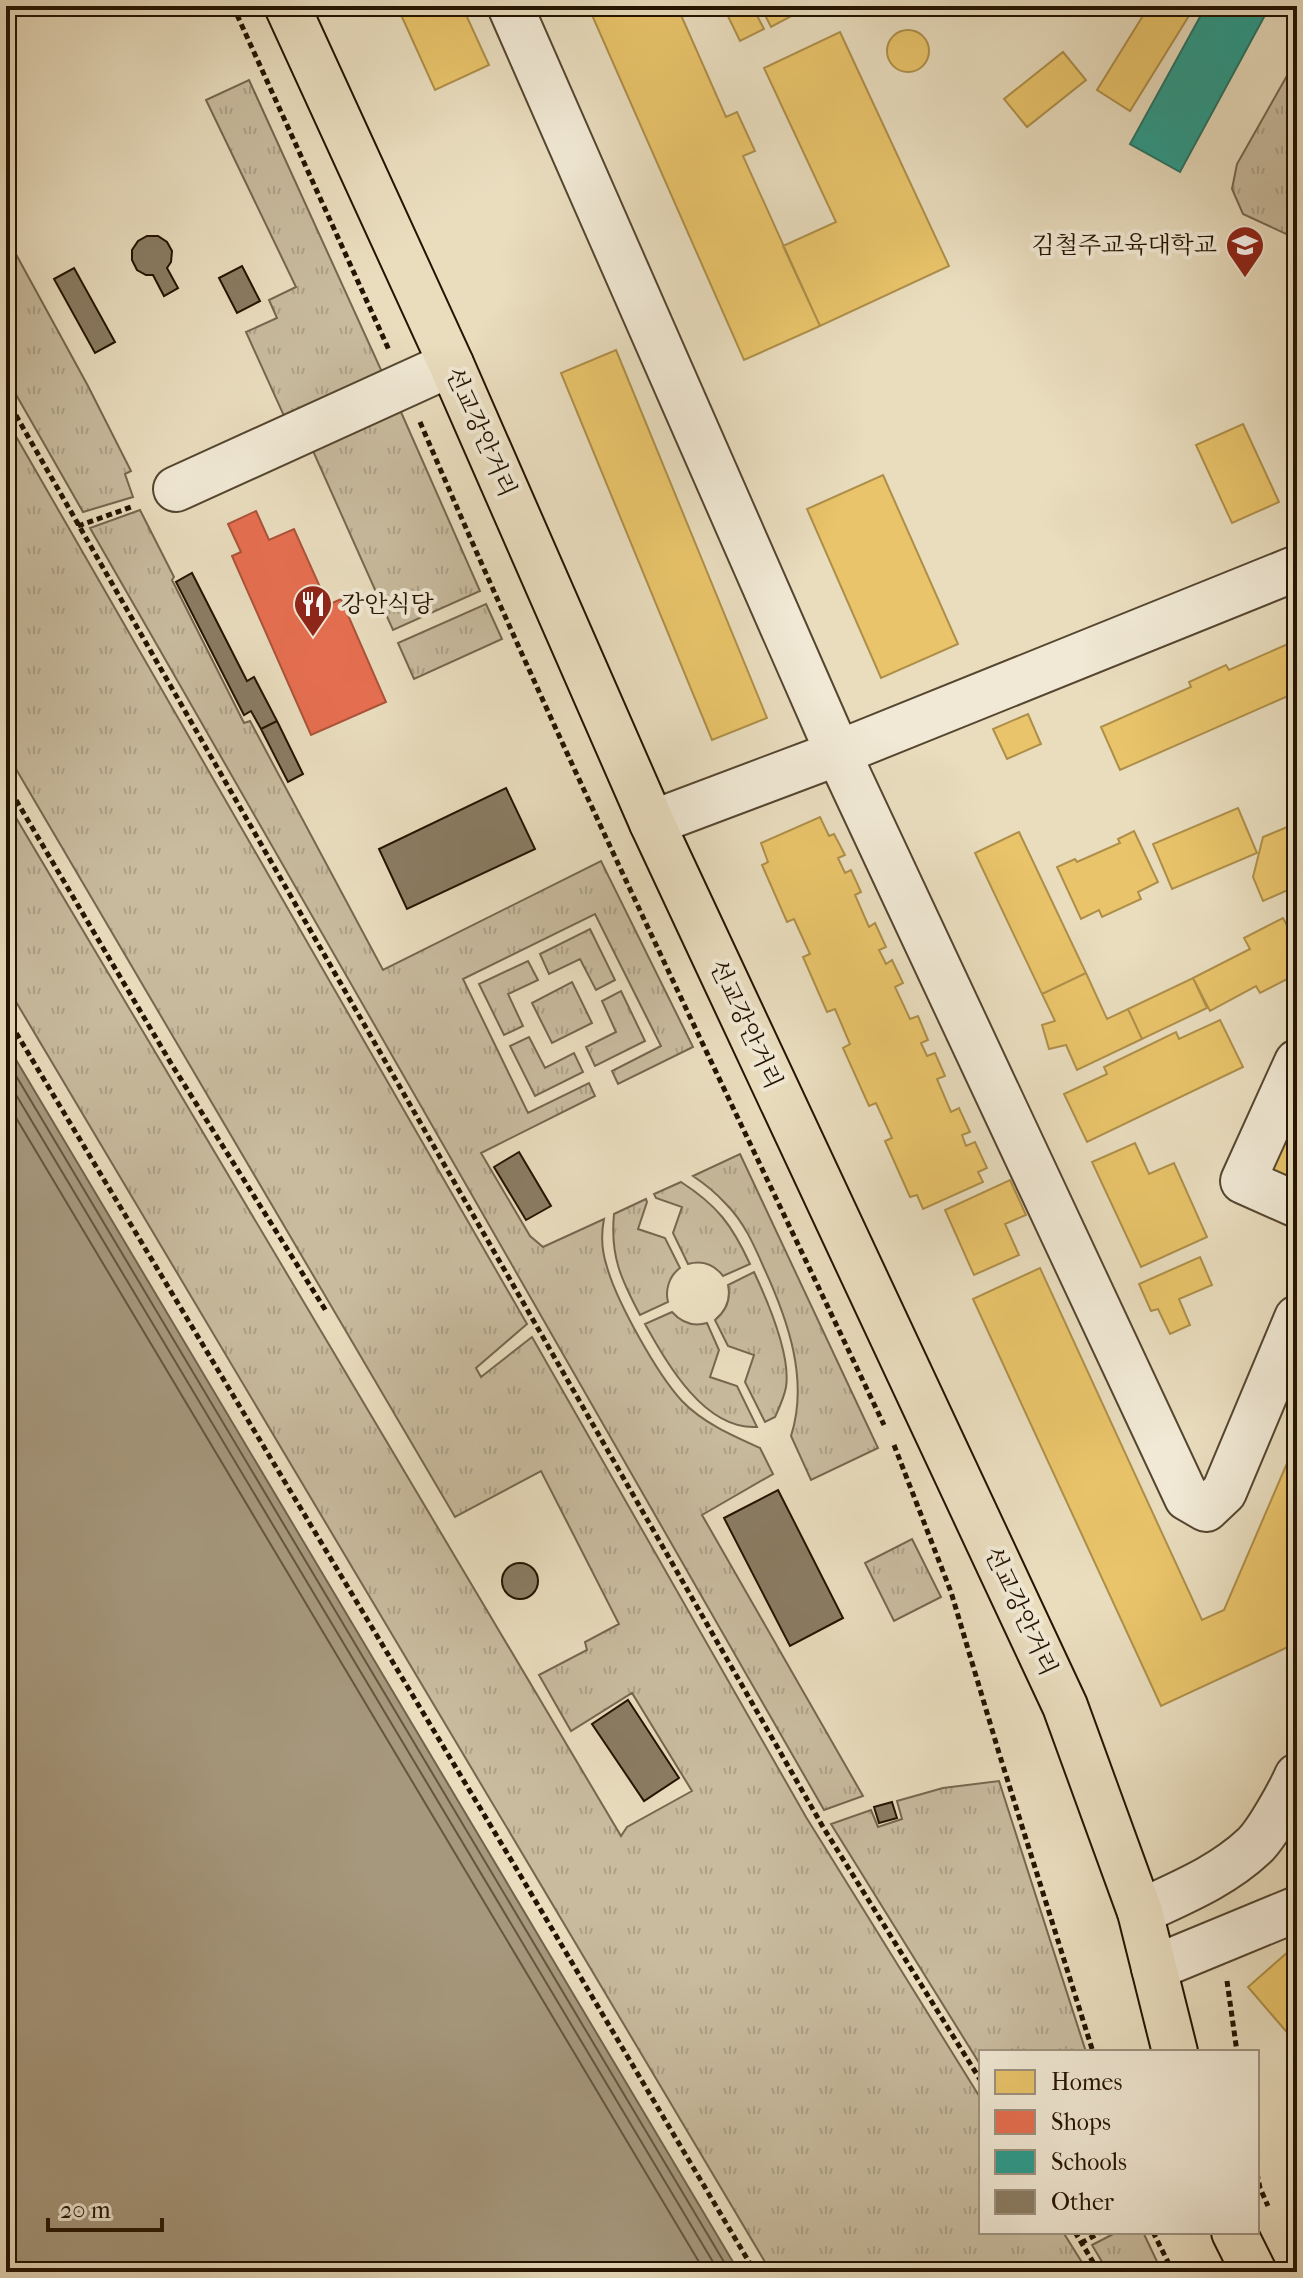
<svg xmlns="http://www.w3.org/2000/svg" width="1303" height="2278" viewBox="0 0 1303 2278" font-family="'IM FELL French Canon','Noto Serif KR',serif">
  <defs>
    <pattern id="grass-tufts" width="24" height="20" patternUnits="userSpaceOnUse" patternTransform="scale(2)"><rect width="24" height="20" fill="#c8bb9e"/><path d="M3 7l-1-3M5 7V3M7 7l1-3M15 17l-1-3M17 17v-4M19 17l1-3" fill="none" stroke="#aca086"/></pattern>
  </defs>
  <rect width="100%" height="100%" fill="#e9ddbe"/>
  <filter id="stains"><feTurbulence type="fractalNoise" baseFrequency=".0025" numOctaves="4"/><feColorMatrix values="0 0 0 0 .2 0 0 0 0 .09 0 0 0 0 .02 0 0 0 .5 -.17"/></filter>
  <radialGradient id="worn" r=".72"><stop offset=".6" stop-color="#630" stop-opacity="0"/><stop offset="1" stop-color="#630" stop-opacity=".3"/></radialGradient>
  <path fill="url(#grass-tufts)" stroke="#76674f" stroke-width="2" d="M1297,58V239L1243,214L1232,189L1237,164Z
    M249,80L387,383L289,427L246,332L277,318L269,300L296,287L206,100Z
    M6,236L88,386L131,471L125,474L133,497L83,512L6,377Z
    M397,403L480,591L393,630L309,442Z
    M6,419L527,1324L476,1368L481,1377L532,1337L806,1817L981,2099V2232H1063L1088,2272H771L6,985V801L621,1836L627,1827L692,1791L632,1693L571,1731L539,1675L587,1650L585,1642L619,1624L541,1471L455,1517L6,752Z
    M140,510L174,577L172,580L244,723L250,721L383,970L601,861L693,1047L618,1084L612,1071L661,1046L595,914L463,979L528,1113L589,1083L595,1096L481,1153L530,1236L543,1247L604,1219C601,1234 602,1252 607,1267C617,1302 657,1374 682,1401C703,1423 733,1436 760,1448L773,1474L702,1515L863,1796L824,1810L90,528Z
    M486,604L502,639L414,679L398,643Z
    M590,929L615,980L596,990L580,959L549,974L540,954Z
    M528,961L538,980L508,994L523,1026L504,1035L479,984Z
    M572,982L592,1023L552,1043L532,1003Z
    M621,991L645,1041L595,1066L586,1047L616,1032L602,1001Z
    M529,1037L545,1068L574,1053L583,1072L535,1096L510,1046Z
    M740,1154L878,1448L811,1480L791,1436C809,1380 788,1320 764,1268C754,1245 744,1222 726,1204C716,1193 705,1184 693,1176Z
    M681,1182C717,1205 732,1225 750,1264L723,1276C714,1264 702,1260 688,1264L673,1233L682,1207L656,1198L654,1194Z
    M646,1199L647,1202L638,1229L665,1238L680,1268C669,1276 665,1290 668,1302L640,1315C621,1279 610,1256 614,1214Z
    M754,1272C768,1302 791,1355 786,1387C784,1398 779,1408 775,1417L765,1422L745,1382L754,1355L728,1346L715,1320C726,1311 731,1299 728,1285Z
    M672,1312C681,1322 693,1327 707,1323L719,1350L710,1377L737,1386L757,1427C704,1430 667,1363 645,1324Z
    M912,1539L941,1597L894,1621L865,1563Z
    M999,1781L1086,2052H981V2066L831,1824L871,1810L878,1827L902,1819L897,1801L943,1788Z
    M1117,2232H1143L1162,2272H1108L1092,2245Z"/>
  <path fill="#a6987d" stroke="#72634b" stroke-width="2" d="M6,1043L739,2272H6Z"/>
  <path fill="#e9c46a" stroke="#ae8f4a" stroke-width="2" d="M397,6H462L489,65L435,90Z
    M588,6H677L726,117L737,112L755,151L743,156L820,326L744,360Z
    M723,6H752L764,29L740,41Z
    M763,6H810L771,27L761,7Z
    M1149,6H1195L1130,111L1097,90Z
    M887 51a21 21 0 1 1 42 0a21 21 0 1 1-42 0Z
    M840,32L949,266L820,326L783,246L836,222L764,68Z
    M1063,52L1086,80L1027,127L1004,99Z
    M616,350L767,718L712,740L561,373Z
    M1243,424L1279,502L1232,523L1196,445Z
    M883,475L958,644L881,678L807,509Z
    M1297,640V692L1120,770L1101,727L1191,687L1189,682L1226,665L1229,670Z
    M1028,714L1041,744L1007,759L993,729Z
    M1238,808L1257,853L1172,889L1153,844Z
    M820,817L829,836L834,834L845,855L838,858L845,873L851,870L861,892L855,895L869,927L875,923L886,947L879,950L886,964L892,960L903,983L895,987L910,1019L918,1016L928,1040L921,1043L927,1056L935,1053L945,1076L937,1079L951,1112L959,1108L970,1132L962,1135L966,1146L975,1142L987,1168L978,1172L983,1182L923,1209L917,1195L910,1197L885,1141L892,1138L876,1103L869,1106L843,1048L850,1044L835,1009L827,1012L803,957L810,954L794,919L787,922L762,865L768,862L761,843Z
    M1297,823V886L1263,901L1253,877L1263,837Z
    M1134,831L1158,882L1138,892L1141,899L1102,917L1099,910L1081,919L1057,867L1075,859L1077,862L1120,843L1118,839Z
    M1019,832L1086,973L1042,994L975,853Z
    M1283,918L1297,944V974L1260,993L1256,986L1210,1011L1193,978L1250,949L1244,938Z
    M1086,973L1107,1019L1128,1009L1142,1039L1077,1070L1066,1045L1049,1049L1042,1025L1055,1021L1042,994Z
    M1193,978L1207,1008L1142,1039L1128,1009Z
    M1220,1020L1243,1067L1087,1142L1064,1094L1107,1074L1104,1067L1176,1032L1179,1039Z
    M1283,1126L1297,1132V1185L1263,1169Z
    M1135,1143L1149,1174L1174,1163L1207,1237L1141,1267L1092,1162Z
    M1010,1180L1026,1215L1005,1224L1019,1255L974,1275L945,1210Z
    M1200,1257L1212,1285L1179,1299L1190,1325L1170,1334L1158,1309L1151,1311L1139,1284Z
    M1040,1268L1202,1620L1224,1610L1297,1440V1625L1288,1647L1161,1706L973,1299Z
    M1297,1944V2044L1248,1987Z"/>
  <path fill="#e76f51" stroke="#ac5339" stroke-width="2" d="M256,511L269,540L294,529L328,605L341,599L386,702L311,735L232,556L241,552L228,524Z"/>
  <path fill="#2a9d8f" stroke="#287464" stroke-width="2" d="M1206,6H1270L1180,172L1130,144Z"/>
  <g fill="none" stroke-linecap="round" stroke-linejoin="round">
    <path stroke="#65563e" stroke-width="2" d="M6,1059L730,2272
      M6,1078L719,2272
      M6,1101L705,2272"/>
  </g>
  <path fill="#8a7c63" stroke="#241300" stroke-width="2" d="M147,236H158L167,242L172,251L171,262L167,268L178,288L164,296L153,275H146L137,270L132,260V250L138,241Z
    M242,266L260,301L237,313L219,278Z
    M74,268L115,342L95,353L54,279Z
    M192,573L247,681L254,677L277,721L261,729L251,711L244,715L176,582Z
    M277,721L303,774L288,782L261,729Z
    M506,788L535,849L407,909L379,849Z
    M519,1152L551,1206L526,1220L494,1167Z
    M778,1490L843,1618L790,1646L724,1518Z
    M502 1581a18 18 0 1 1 36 0a18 18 0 1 1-36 0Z
    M628,1700L679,1778L644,1801L592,1724Z
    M892,1802L897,1818L879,1823L874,1807Z"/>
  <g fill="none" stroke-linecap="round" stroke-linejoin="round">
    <defs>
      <path id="minor" d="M510,6L838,753L1187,1498L1206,1509L1224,1492L1297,1318
        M176,489L451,364
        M652,823L838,753L1297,568
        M1297,1062L1243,1181L1297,1205
        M1140,1912C1180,1893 1221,1877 1254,1846C1267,1834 1290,1792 1297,1776
        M1154,1968L1297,1909"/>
      <path id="major" d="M287,6L451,364L652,823L1065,1706L1140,1912L1175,2052
        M1234,2232L1254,2272"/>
    </defs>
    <use href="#minor" stroke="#554630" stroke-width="48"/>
    <use href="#major" stroke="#241300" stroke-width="48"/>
    <path stroke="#241300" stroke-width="5" stroke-dasharray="6 4" stroke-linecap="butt" d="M233,6L389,350
      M6,398L823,1827L981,2081
      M420,422C565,761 726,1092 884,1425
      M78,526L134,506
      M6,783L172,1065L326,1311
      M6,1016L516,1868L755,2272
      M894,1445L951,1592L999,1753L1093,2052
      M1227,1981L1237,2052
      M1257,2173L1260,2188L1268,2206
      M1075,2232L1099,2272
      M1153,2232L1173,2272
      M1081,2243L1101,2232"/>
    <use href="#minor" stroke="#f1e9d5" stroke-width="44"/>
    <use href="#major" stroke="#e9ddbe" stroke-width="44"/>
  </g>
  <defs>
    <symbol id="university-pin" viewBox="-11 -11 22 30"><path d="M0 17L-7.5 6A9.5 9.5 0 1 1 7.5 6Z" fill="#8f2418" stroke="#f1e9d5"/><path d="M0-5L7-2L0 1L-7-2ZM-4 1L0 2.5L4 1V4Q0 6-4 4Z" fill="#fff"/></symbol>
    <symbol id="restaurant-pin" viewBox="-11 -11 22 30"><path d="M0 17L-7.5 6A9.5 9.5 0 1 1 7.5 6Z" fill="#8f2418" stroke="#f1e9d5"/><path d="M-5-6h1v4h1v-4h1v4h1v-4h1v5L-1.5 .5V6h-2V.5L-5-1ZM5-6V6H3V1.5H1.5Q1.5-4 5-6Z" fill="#fff"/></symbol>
  </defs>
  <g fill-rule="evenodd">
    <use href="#university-pin" x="1223" y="223" width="44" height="60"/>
    <use href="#restaurant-pin" x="291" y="582" width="44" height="60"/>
  </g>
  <g text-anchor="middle" stroke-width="8" stroke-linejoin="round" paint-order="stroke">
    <g font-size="24" fill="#241300" stroke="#f1e9d5" text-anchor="end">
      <text x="1217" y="253">김철주교육대학교</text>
      <text x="341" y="612" text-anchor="start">강안식당</text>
    </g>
    <g font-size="24" fill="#241300" stroke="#f1e9d5">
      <text transform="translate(481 432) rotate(66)" y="8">선교강안거리</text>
      <text transform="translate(746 1024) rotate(65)" y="8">선교강안거리</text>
      <text transform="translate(1021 1611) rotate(65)" y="8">선교강안거리</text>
    </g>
  </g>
  <rect width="1303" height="2278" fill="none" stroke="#e9ddbe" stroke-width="32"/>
  <rect x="8" y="8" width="1287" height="2262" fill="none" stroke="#241300" stroke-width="4"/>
  <rect x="16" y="16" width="1271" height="2246" fill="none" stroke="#241300" stroke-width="2"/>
  <rect x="979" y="2050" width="280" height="184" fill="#f1e9d5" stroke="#9f9380" stroke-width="2"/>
  <rect x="995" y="2070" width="40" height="24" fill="#e9c46a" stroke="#9f9380" stroke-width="2"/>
  <text x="1051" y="2090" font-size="24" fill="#241300">Homes</text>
  <rect x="995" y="2110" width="40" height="24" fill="#e76f51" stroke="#9f9380" stroke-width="2"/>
  <text x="1051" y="2130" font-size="24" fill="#241300">Shops</text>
  <rect x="995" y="2150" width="40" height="24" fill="#2a9d8f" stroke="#9f9380" stroke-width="2"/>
  <text x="1051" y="2170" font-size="24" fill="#241300">Schools</text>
  <rect x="995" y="2190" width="40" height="24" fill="#8a7c63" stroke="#9f9380" stroke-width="2"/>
  <text x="1051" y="2210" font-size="24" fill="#241300">Other</text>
  <path d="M48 2218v12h114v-12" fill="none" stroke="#241300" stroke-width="4"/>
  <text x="60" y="2218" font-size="24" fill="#241300" stroke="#f1e9d5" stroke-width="6" paint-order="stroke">20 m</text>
  <rect width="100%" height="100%" filter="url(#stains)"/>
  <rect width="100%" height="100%" fill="url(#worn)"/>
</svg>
